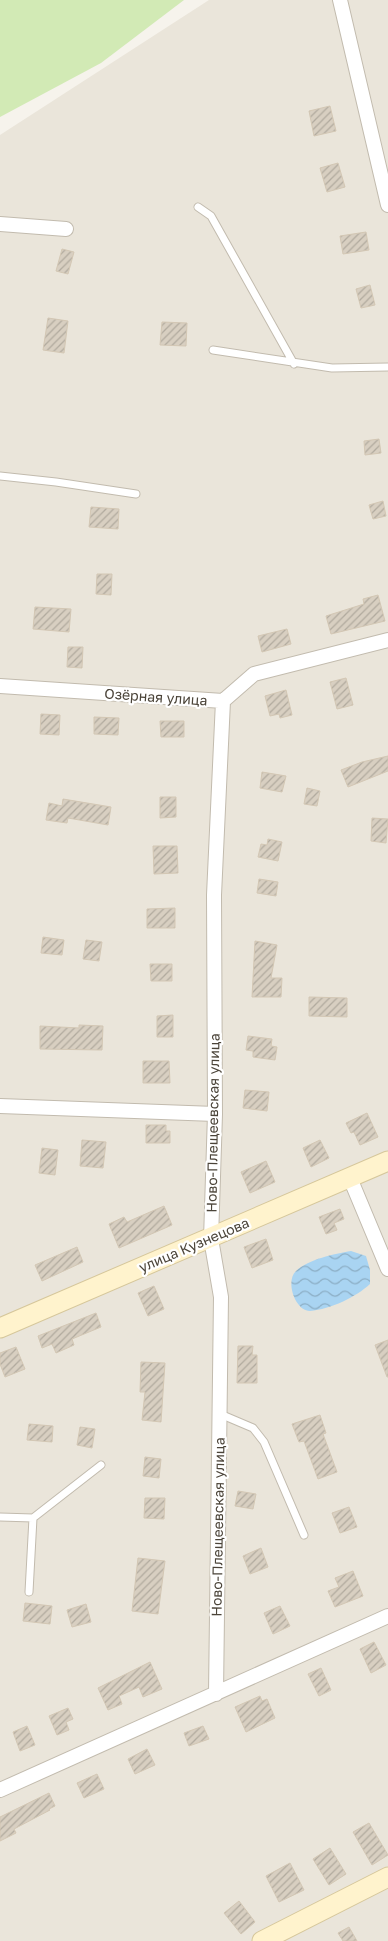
<svg xmlns="http://www.w3.org/2000/svg" width="388" height="1941" viewBox="0 0 388 1941" font-family="'Golos Text',sans-serif">
  <defs>
    <pattern id="water-waves" width="16" height="10" patternUnits="userSpaceOnUse" patternTransform="scale(1.25)"><rect width="16" height="10" fill="#a9d4f2"/><path d="M0 5q4-4 8 0t8 0" fill="none" stroke="#8caec5"/></pattern>
    <pattern id="building-hatch" width="6" height="6" patternUnits="userSpaceOnUse" patternTransform="scale(1.25)"><rect width="6" height="6" fill="#d8cfc1"/><path d="M-1 1l2-2M0 6l6-6M5 7l2-2" fill="none" stroke="#b1aa9e"/></pattern>
  </defs>
  <rect width="100%" height="100%" fill="#f6f3ec"/>
  <path fill="#eae5da" d="M209,0H388V1874L257,1941H0V135Z
    M388,1880V1941H268Z"/>
  <path fill="#d2eab5" d="M0,0H184L101,63L0,117Z"/>
  <path fill="url(#water-waves)" d="M351,1251L366,1256L370,1270V1284C356,1297 331,1309 310,1311C295,1311 285,1281 296,1271C309,1259 334,1254 351,1251Z"/>
  <path fill="url(#building-hatch)" stroke="#d3c7b4" d="M330,106L336,131L314,136L309,111Z
    M338,163L345,187L327,192L320,168Z
    M366,232L369,250L343,254L340,236Z
    M62,249L74,252L68,274L56,271Z
    M370,285L375,305L361,308L356,289Z
    M48,318L68,321L64,353L43,350Z
    M162,322L187,323L186,346L160,345Z
    M379,439L381,453L365,455L364,441Z
    M383,501L386,516L373,519L369,505Z
    M91,507L119,509L118,529L89,527Z
    M97,574H112L111,595L96,594Z
    M378,595L385,621L331,634L326,616L364,604L363,599Z
    M35,607L71,609L69,632L33,629Z
    M287,629L291,644L262,652L258,636Z
    M68,647H83L82,668L67,667Z
    M346,678L353,705L337,709L330,682Z
    M286,690L292,715L280,718L279,714L270,716L265,696Z
    M41,714L60,715L59,735L40,734Z
    M94,717L119,718L118,735L94,734Z
    M160,721H184V737H161Z
    M388,756V771L348,787L341,770L362,762Z
    M262,772L286,776L282,792L260,788Z
    M307,788L320,791L317,806L304,804Z
    M160,797H176V817L160,818Z
    M63,799L111,807L108,825L68,818L67,823L46,820L49,803L62,806Z
    M372,818L388,819L386,843L371,841Z
    M268,839L282,842L278,861L258,857L261,844L267,845Z
    M153,846H177L178,873L154,874Z
    M259,879L278,882L276,896L257,893Z
    M175,908V928H147V909Z
    M43,937L64,940L62,955L41,953Z
    M86,940L102,942L99,961L83,959Z
    M255,941L277,945L271,978H282L281,997H252Z
    M150,964H172V981H151Z
    M309,997L347,998V1017L309,1016Z
    M173,1015V1037H157V1016Z
    M79,1025L103,1026L102,1050L40,1049V1026L79,1028Z
    M248,1036L272,1039L271,1046L277,1047L275,1060L253,1057V1051L246,1050Z
    M143,1061H169L170,1083H143Z
    M245,1090L269,1092L267,1111L243,1108Z
    M367,1113L378,1137L360,1145L354,1132L351,1133L346,1123Z
    M146,1125H166V1131H170V1143H146Z
    M82,1140L106,1142L103,1168L80,1166Z
    M320,1140L329,1158L311,1167L303,1148Z
    M42,1148L58,1150L55,1175L39,1173Z
    M266,1161L275,1182L250,1193L241,1172Z
    M164,1206L172,1225L119,1248L109,1224L124,1217L127,1222Z
    M340,1209L344,1219L334,1223L337,1230L326,1234L319,1217Z
    M266,1239L273,1260L252,1268L244,1247Z
    M77,1247L83,1262L42,1281L35,1265Z
    M154,1286L164,1309L148,1316L138,1293Z
    M96,1313L101,1327L72,1339L74,1345L56,1353L52,1344L42,1348L38,1336Z
    M388,1340V1377H387L375,1345Z
    M238,1346H253L252,1355H257V1383H237Z
    M16,1347L25,1369L5,1377L0,1364V1353Z
    M141,1362L165,1363L161,1422L142,1420L145,1392H140Z
    M320,1415L326,1433L323,1434L337,1472L318,1479L304,1441L299,1442L292,1424Z
    M29,1424L53,1426L52,1442L27,1440Z
    M80,1427L95,1429L92,1448L77,1445Z
    M145,1457L161,1459L159,1478L143,1476Z
    M238,1491L256,1494L253,1509L235,1506Z
    M145,1498H165L164,1519L144,1518Z
    M349,1507L357,1527L340,1533L332,1513Z
    M261,1548L268,1567L250,1574L243,1556Z
    M138,1558L165,1561L158,1614L132,1611Z
    M353,1571L363,1596L335,1607L328,1591L339,1587L335,1578Z
    M25,1603L52,1606L50,1624L23,1621Z
    M86,1604L91,1622L72,1627L67,1610Z
    M280,1606L290,1626L273,1634L264,1613Z
    M374,1642L386,1665L371,1673L360,1649Z
    M150,1662L162,1689L143,1697L139,1687L119,1696L122,1704L108,1710L98,1688Z
    M321,1668L331,1690L319,1696L308,1674Z
    M260,1696L262,1701L267,1699L275,1718L246,1732L235,1707Z
    M68,1708L73,1719L66,1722L69,1730L57,1735L49,1716Z
    M27,1726L35,1745L20,1751L13,1732Z
    M203,1726L209,1739L189,1746L184,1733Z
    M147,1749L155,1765L135,1774L128,1759Z
    M97,1774L104,1789L84,1798L77,1783Z
    M49,1793L55,1806L49,1809L50,1810L14,1829L16,1833L0,1841V1817Z
    M369,1823L388,1855L372,1865L353,1832Z
    M330,1848L346,1874L329,1885L313,1859Z
    M290,1863L304,1890L279,1902L266,1876Z
    M239,1901L255,1922L241,1934L224,1913Z
    M349,1927L357,1941H343L338,1933Z"/>
  <g fill="none" stroke-linecap="round" stroke-linejoin="round">
    <defs>
      <path id="lane" d="M198,207L211,216L294,364
        M213,350L332,368L388,367
        M0,476L56,482L136,494
        M220,1414L253,1428L264,1442L304,1535
        M0,1517L33,1518L29,1592
        M33,1518L101,1465"/>
      <path id="street" d="M340,0L388,205
        M0,224L66,229
        M0,686L223,701L254,674L388,640
        M0,1106L215,1114
        M350,1178L388,1269
        M216,1694L221,1297L211,1239L215,1114L214,895L223,701
        M0,1790L388,1616"/>
      <path id="secondary" d="M0,1328L388,1161
        M262,1941L388,1877"/>
    </defs>
    <use href="#lane" stroke="#c2bbae" stroke-width="9"/>
    <use href="#street" stroke="#c2bbae" stroke-width="16"/>
    <use href="#secondary" stroke="#d6c79b" stroke-width="21"/>
    <use href="#lane" stroke="#fff" stroke-width="7"/>
    <use href="#street" stroke="#fff" stroke-width="14"/>
    <use href="#secondary" stroke="#fff3cd" stroke-width="19"/>
  </g>
  <g text-anchor="middle" stroke-width="4.5" stroke-linejoin="round" paint-order="stroke">
    <g font-size="14" fill="#4b4439" stroke="#fff">
      <text transform="translate(156 697) rotate(4)" y="5">Озёрная улица</text>
      <text transform="translate(213 1123) rotate(-89)" y="5">Ново-Плещеевская улица</text>
      <text transform="translate(194 1245) rotate(-23)" y="5">улица Кузнецова</text>
      <text transform="translate(218 1527) rotate(-89)" y="5">Ново-Плещеевская улица</text>
    </g>
  </g>
</svg>
